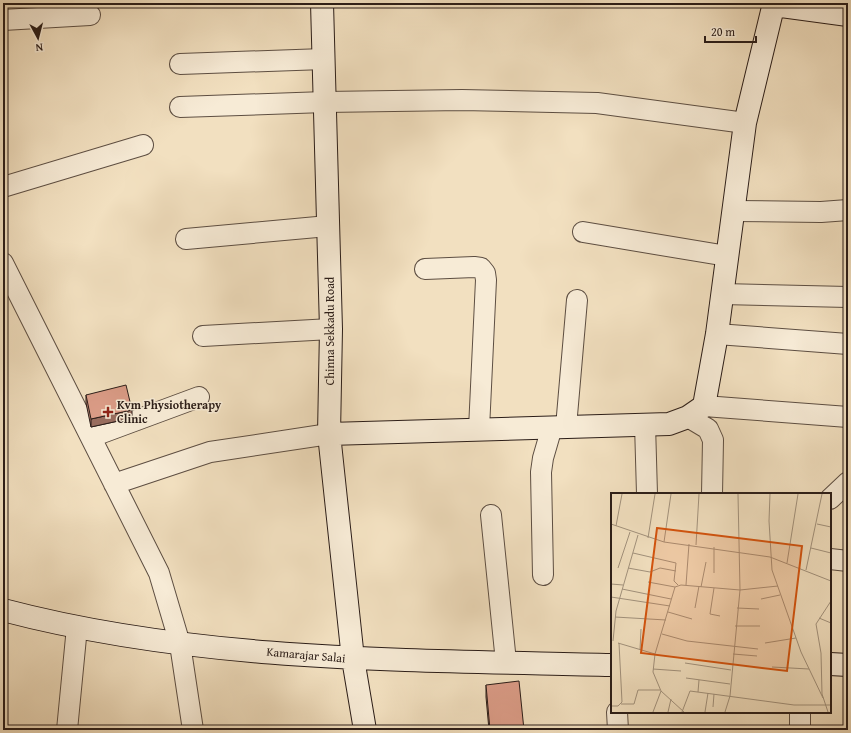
<svg xmlns="http://www.w3.org/2000/svg" width="851" height="733" viewBox="0 0 851 733" font-family="'Gentium Book Plus',serif">
  <rect width="100%" height="100%" fill="#f2e0c0"/>
  <filter id="stains"><feTurbulence type="fractalNoise" baseFrequency=".005" numOctaves="4"/><feColorMatrix values="0 0 0 0 .2 0 0 0 0 .09 0 0 0 0 .02 0 0 0 .5 -.17"/></filter>
  <radialGradient id="worn" r=".72"><stop offset=".6" stop-color="#630" stop-opacity="0"/><stop offset="1" stop-color="#630" stop-opacity=".3"/></radialGradient>
  <g fill="none" stroke-linecap="round" stroke-linejoin="round">
    <defs>
      <path id="street" d="M3,20L90,15
        M180,64L324,59
        M180,107L325,102L462,100L597,103L745,123
        M3,187L143,145
        M733,211L821,212L848,210
        M583,232L727,256
        M186,239L328,226
        M3,263L159,573L180,644L193,730
        M425,269L474,267L481,268L485,273L486,280L479,429
        M722,294L848,297
        M717,334L848,344
        M203,336L331,329
        M704,406L848,417
        M688,417L708,429L713,440L712,494
        M645,424L647,494
        M566,427L577,300
        M91,437L199,397
        M114,484L210,452L329,434
        M830,499L848,482
        M491,515L506,662
        M830,559L848,561
        M543,575L541,472L543,458L552,427
        M617,712L618,730
        M67,730L77,627
        M800,730V712"/>
      <path id="secondary" d="M322,3L331,329L329,434L353,659L365,730
        M774,5L848,15
        M329,434L669,424L688,417L704,406L717,334L745,123L774,3
        M3,610C200,662 410,660 612,665
        M830,664L848,665"/>
    </defs>
    <use href="#street" stroke="#5d4e42" stroke-width="22"/>
    <use href="#secondary" stroke="#2b1d18" stroke-width="24"/>
    <use href="#street" stroke="#f7ebd6" stroke-width="20"/>
    <use href="#secondary" stroke="#f7ebd6" stroke-width="22"/>
  </g>
  <path fill="#bc8674" stroke="#2b1d18" d="M86,395L132,418L91,427L86,403Z
    M486,685L524,730H489L486,697Z"/>
  <path fill="#996d5e" stroke="#2b1d18" d="M132,410V418L91,427V419Z"/>
  <path fill="#db9c87" stroke="#2b1d18" d="M126,385L132,410L91,419L86,395Z
    M519,681L524,730H490L486,685Z"/>
  <path fill="#8f2418" stroke="#f7ebd6" stroke-width="1.5" d="M106 406h4v4h4v4h-4v4h-4v-4h-4v-4h4z"/>
  <g text-anchor="middle" stroke-width="3" stroke-linejoin="round" paint-order="stroke">
    <g font-size="12" fill="#2b1d18" stroke="#f7ebd6">
      <text transform="translate(330 331) rotate(-90)" y="4">Chinna Sekkadu Road</text>
      <text transform="translate(306 655) rotate(5)" y="4">Kamarajar Salai</text>
    </g>
    <g font-size="12" font-weight="bold" fill="#2b1d18" stroke="#f7ebd6" text-anchor="start">
      <text x="117" y="409">Kvm Physiotherapy<tspan x="117" dy="14">Clinic</tspan></text>
    </g>
  </g>
  <g transform="translate(611 493)">
    <rect width="220" height="220" fill="#f2e0c0"/>
    <path fill="none" stroke="#a2927d" stroke-width="1" d="M159,1L158,28L161,77L190,159L212,205M0,31L53,49L159,64L220,88M206,31L220,34M5,33L11,1M37,45L44,1M53,49L60,1M85,52L88,1M200,55L220,60M22,60L65,70L63,88L67,92M176,70L187,1M7,75L19,39M17,75L39,79L49,75L65,78M195,77L211,1M103,80V54M37,89L64,94M0,91L12,92M75,92L78,51M90,94L95,69M103,95L99,121L109,123M11,96L60,106M0,104L59,113M150,106L169,102M84,115L88,93M126,115L148,116M57,119L81,126M4,124L55,127M208,125L220,130M124,133H149M51,141L76,148L147,156M2,148L5,118L27,42M7,150L44,161M154,150L185,145M29,157L30,136M122,161L146,163M74,170L120,177M161,174L198,176M42,176L70,178M75,185L119,191M87,199L88,187M10,211H23L27,197H49M0,213H7L11,209L8,150M102,214L103,201M42,219L50,198M57,219L60,206M71,219L79,198L183,212H220M73,219L50,198L42,179L44,161L64,94L70,92L129,97L167,93M94,219L97,200M114,219L119,203L129,97L127,1M217,219L211,201L210,160L205,131L220,108"/>
    <path fill="#d5530d" fill-opacity="0.15" stroke="#d5530d" stroke-width="2" d="M46,35L191,53L176,178L30,160Z"/>
    <rect width="220" height="220" fill="none" stroke="#2b1d18" stroke-width="2"/>
  </g>
  <rect width="851" height="733" fill="none" stroke="#f2e0c0" stroke-width="16"/>
  <rect x="4" y="4" width="843" height="725" fill="none" stroke="#2b1d18" stroke-width="2"/>
  <rect x="8" y="8" width="835" height="717" fill="none" stroke="#2b1d18"/>
  <g transform="translate(38 38) rotate(173)" stroke="#f7ebd6" stroke-width="3" paint-order="stroke">
  <path d="M0-3L7 15L0 10L-7 15Z" fill="#2b1d18"/>
  <text y="-6" font-size="11" font-weight="bold" text-anchor="middle" fill="#2b1d18">N</text>
  </g>
  <path d="M705 36v6h51v-6" fill="none" stroke="#2b1d18" stroke-width="2"/>
  <text x="711" y="36" font-size="12" fill="#2b1d18" stroke="#f7ebd6" stroke-width="3" paint-order="stroke">20 m</text>
  <rect width="100%" height="100%" filter="url(#stains)"/>
  <rect width="100%" height="100%" fill="url(#worn)"/>
</svg>
